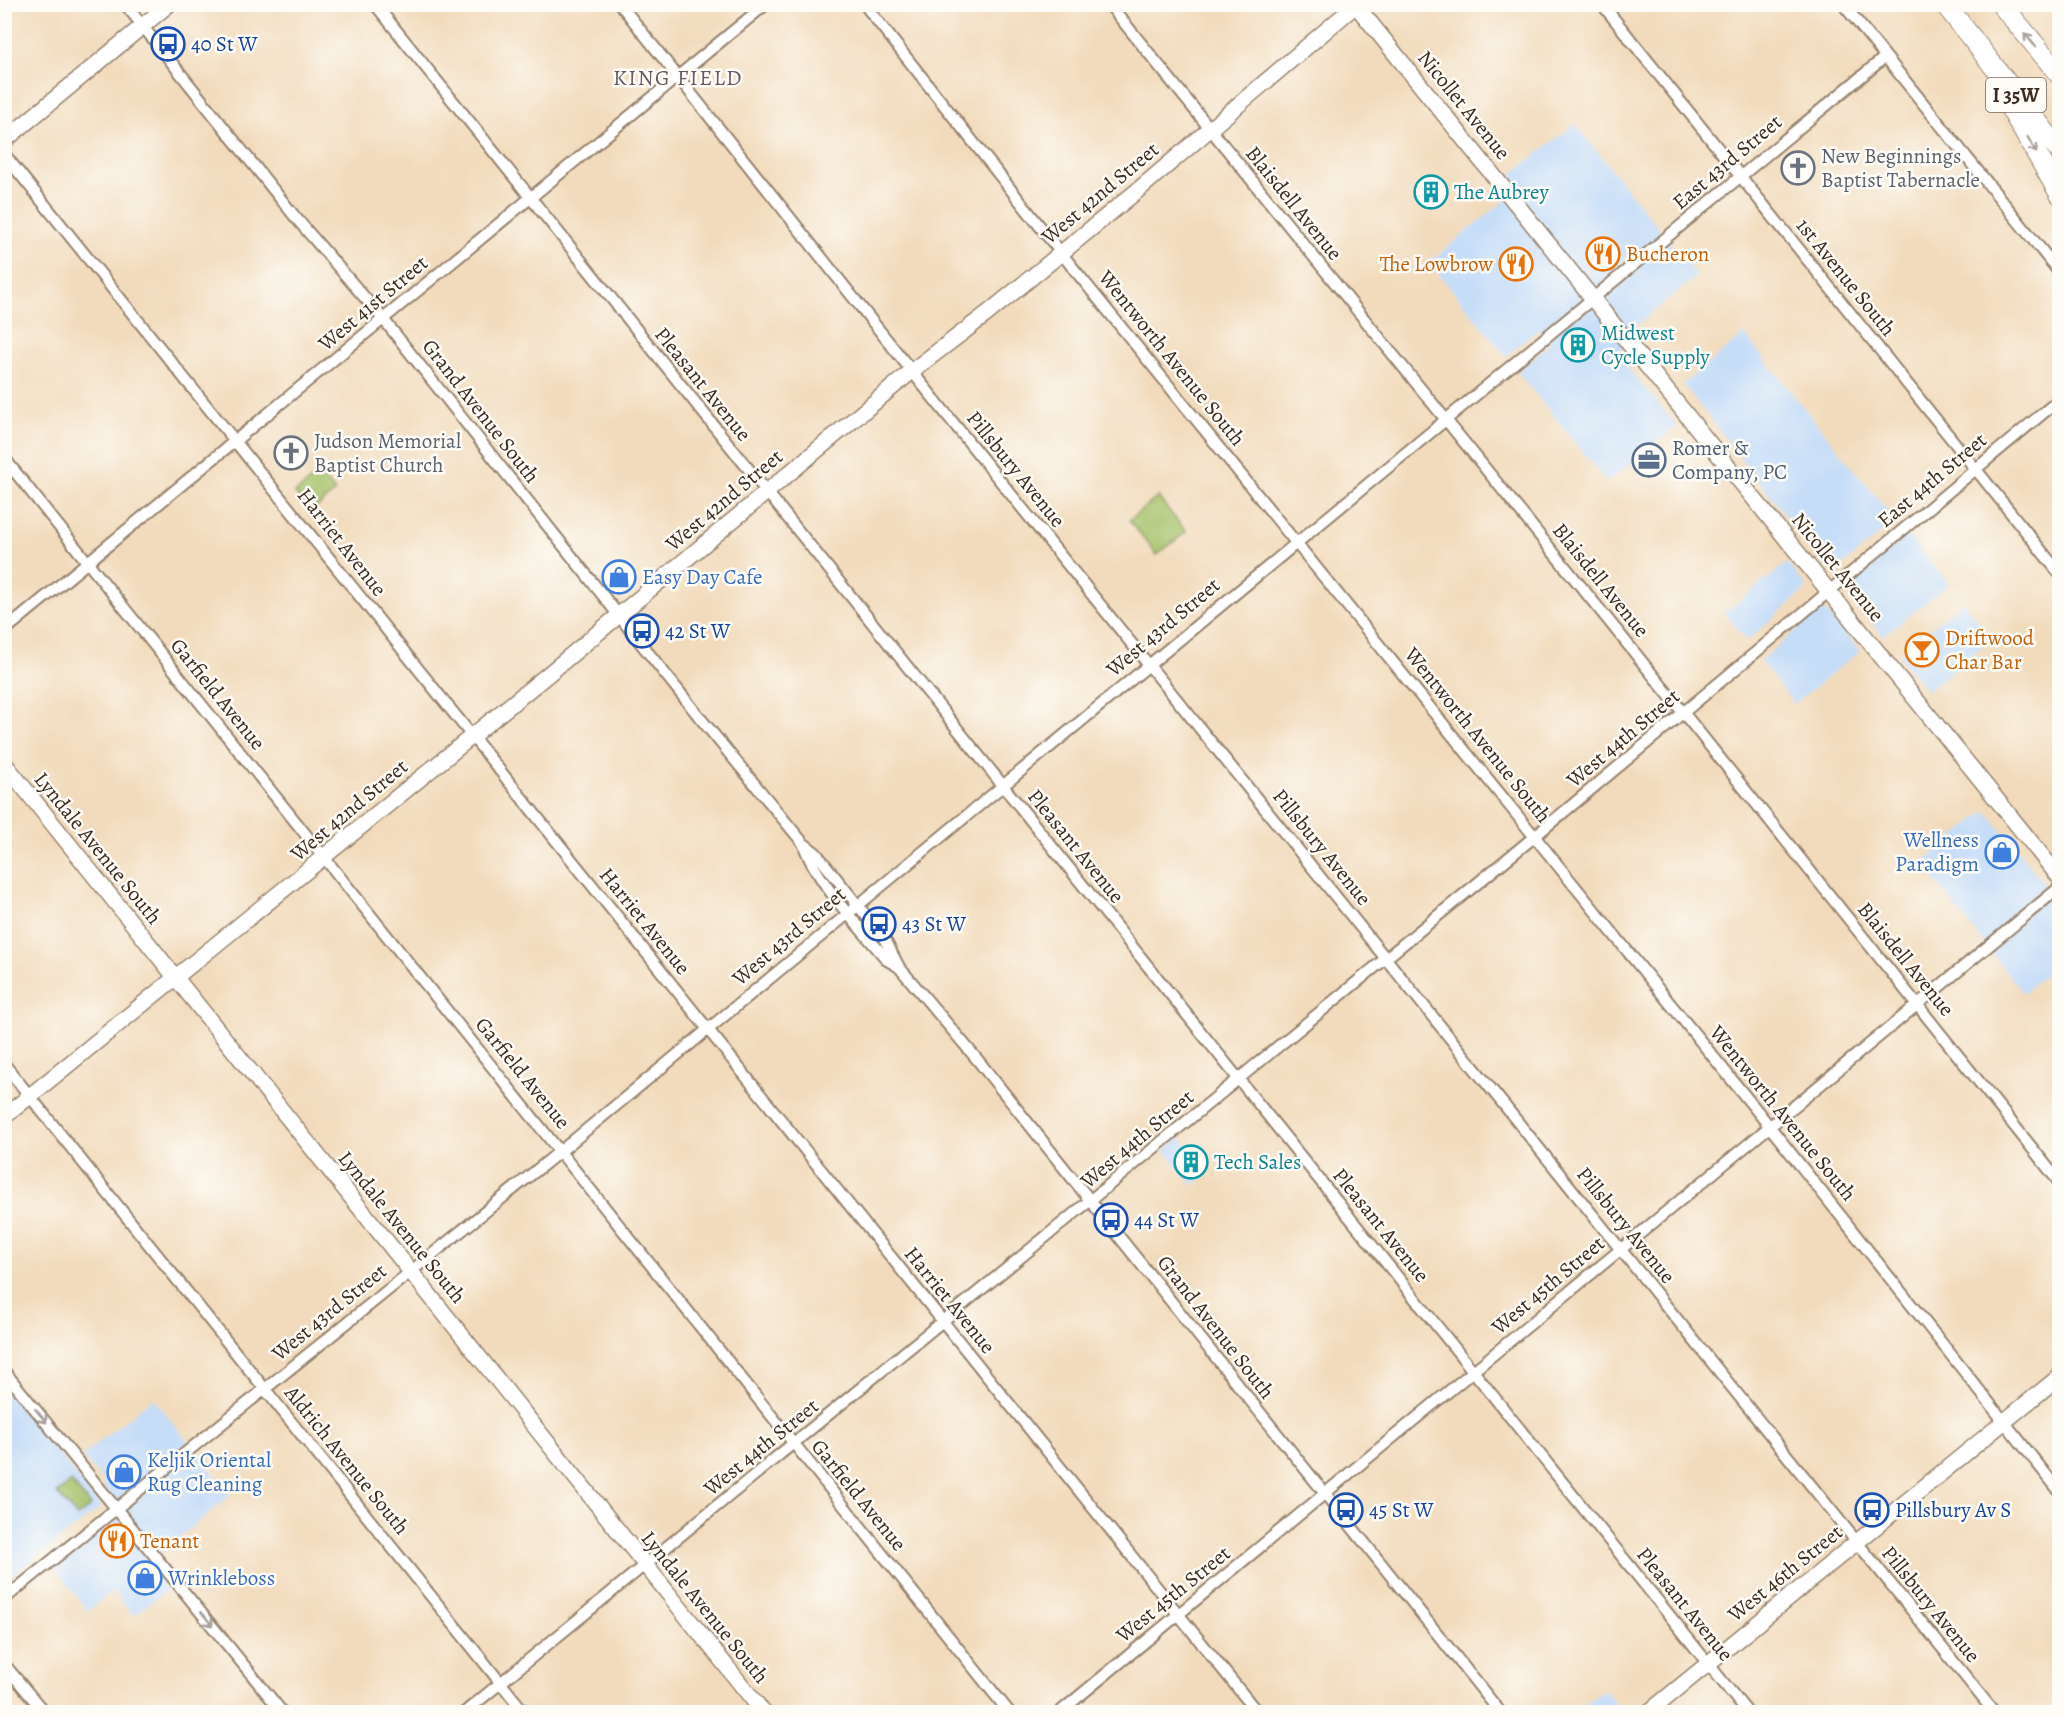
<svg xmlns="http://www.w3.org/2000/svg" width="2064" height="1717" viewBox="0 0 2064 1717" font-family="Alegreya,serif">
  <rect width="100%" height="100%" fill="#fdfcf7"/>
  <filter id="ink" filterUnits="userSpaceOnUse"><feTurbulence type="fractalNoise" baseFrequency=".0167" numOctaves="2"/><feDisplacementMap in="SourceGraphic" scale="12" xChannelSelector="R" yChannelSelector="G"/><feConvolveMatrix kernelMatrix="1 2 1 2 8 2 1 2 1" color-interpolation-filters="sRGB"/></filter>
  <filter id="wash" filterUnits="userSpaceOnUse"><feTurbulence type="fractalNoise" baseFrequency=".008" numOctaves="4" result="noise"/><feDisplacementMap in="SourceGraphic" scale="24" xChannelSelector="R" yChannelSelector="G"/><feGaussianBlur stdDeviation="1.35" result="paint"/><feColorMatrix in="noise" values="0 0 0 0 0 0 0 0 0 0 0 0 0 0 0 0 0 1.4 0 .05"/><feComposite in="paint" operator="in"/></filter>
  <g filter="url(#wash)">
    <rect width="100%" height="100%" fill="#f2dbbc"/>
    <path fill="#c6ddf8" d="M1575,124L1697,276L1637,325L1617,355L1677,426L1607,482L1517,371L1550,343L1537,329L1506,356L1429,262L1518,190L1508,177Z
      M1744,334L1896,521L1837,570L1827,568L1683,384Z
      M1907,535L1949,584L1883,636L1849,596L1848,590L1850,585Z
      M1787,563L1805,585V590L1747,641L1724,613Z
      M1962,602L1992,638L1927,691L1898,655Z
      M1825,611L1860,651L1794,704L1760,661L1816,613Z
      M1986,811L2056,899L2059,896V963L2023,993L1921,863Z
      M1180,1137L1209,1172L1193,1185L1164,1150Z
      M5,1386L102,1507L5,1581Z
      M153,1398L231,1495L149,1562L169,1588L133,1616L113,1591L88,1611L55,1568L122,1511L104,1489L103,1481L82,1456Z
      M1603,1690L1623,1712H1575Z"/>
    <path fill="#a4c168" stroke="#707643" stroke-width="1.5" d="M320,473L335,492L311,512L295,493Z
      M1158,497L1186,532L1157,555L1129,520Z
      M71,1482L91,1506L77,1517L57,1493Z"/>
  </g>
  <g filter="url(#ink)">
    <g fill="none" stroke-linecap="round" stroke-linejoin="round">
      <defs>
        <path id="street" d="M125,4L296,218L384,320L701,719L803,843L816,853L884,938L899,967L976,1058L1500,1712
          M375,4L1747,1712
          M620,4L922,384L1994,1712
          M864,4L1061,253L1758,1112L2060,1492
          M1109,4L1694,726L2060,1183
          M1602,4L2060,574
          M1843,4L2060,273
          M4,154L1257,1712
          M4,458L1009,1712
          M4,631L766,4
          M803,843C817,884 860,927 887,960L899,967
          M4,1064L524,1712
          M4,1371L282,1712
          M4,1599L568,1145L1885,57
          M4,1664L44,1712
          M465,1712L1523,846L2060,399
          M1060,1712L2060,887"/>
        <path id="secondary" d="M1355,4L2060,878
          M4,141L169,4
          M4,763L763,1712
          M4,1117L546,676L912,371L988,313L1137,191L1357,4
          M1649,1712L2060,1376"/>
        <path id="highway" d="M1945,4L2060,151
          M2001,4L2060,75
          M2004,97L2060,194"/>
      </defs>
      <use href="#street" stroke="#96826d" stroke-width="14"/>
      <use href="#secondary" stroke="#96826d" stroke-width="18"/>
      <use href="#highway" stroke="#96826d" stroke-width="22"/>
      <use href="#street" stroke="#fff" stroke-width="10"/>
      <use href="#secondary" stroke="#fff" stroke-width="15"/>
      <use href="#highway" stroke="#fff" stroke-width="20"/>
    </g>
    <defs><path id="oneway-shaft" d="M-6 0H5M1.5-3L5.5 0L1.5 3" fill="none" stroke-width="1.6" stroke-linecap="round" stroke-linejoin="round" transform="scale(1.5)"/></defs>
    <g stroke="#a79f9a">
      <use href="#oneway-shaft" transform="translate(2030 40) rotate(-130)"/>
      <use href="#oneway-shaft" transform="translate(2032 145) rotate(61)"/>
      <use href="#oneway-shaft" transform="translate(41 1416) rotate(51)"/>
      <use href="#oneway-shaft" transform="translate(207 1619) rotate(51)"/>
    </g>
  </g>
  <defs>
    <symbol id="bus-ring" viewBox="-11 -11 22 22"><circle r="9.5" fill="#fdfcf7" stroke="#1a4fb4" stroke-width="1.5"/><path d="M-5-6H5V4H4V6H2V4H-2V6H-4V4H-5ZM-3.5-4V0h7V-4ZM-3.5 1.2v1.5H-2V1.2ZM2 1.2v1.5H3.5V1.2Z" fill="#1a4fb4"/></symbol>
    <symbol id="church-ring" viewBox="-11 -11 22 22"><circle r="9.5" fill="#fdfcf7" stroke="#6b7280" stroke-width="1.5"/><path d="M-1.2-6h2.4v3.5h3.3v2.4h-3.3V6h-2.4V-.1h-3.3v-2.4h3.3Z" fill="#6b7280"/></symbol>
    <symbol id="building-ring" viewBox="-11 -11 22 22"><circle r="9.5" fill="#fdfcf7" stroke="#0f9aa8" stroke-width="1.5"/><path d="M-4-6H4V6H1V3H-1V6H-4ZM-2.5-4.3h1.7v1.8h-1.7ZM.8-4.3h1.7v1.8H.8ZM-2.5-1h1.7V.8h-1.7ZM.8-1h1.7V.8H.8Z" fill="#0f9aa8"/></symbol>
    <symbol id="restaurant-ring" viewBox="-11 -11 22 22"><circle r="9.5" fill="#fdfcf7" stroke="#e8710a" stroke-width="1.5"/><path d="M-5-6h1v4h1v-4h1v4h1v-4h1v5L-1.5 .5V6h-2V.5L-5-1ZM5-6V6H3V1.5H1.5Q1.5-4 5-6Z" fill="#e8710a"/></symbol>
    <symbol id="office-ring" viewBox="-11 -11 22 22"><circle r="9.5" fill="#fdfcf7" stroke="#5c6f8a" stroke-width="1.5"/><path d="M-6-3h4V-5.5h4V-3h4V5H-6ZM-1-4.5V-3h2v-1.5ZM-6 0V1H6V0Z" fill="#5c6f8a"/></symbol>
    <symbol id="shop-ring" viewBox="-11 -11 22 22"><circle r="9.5" fill="#fdfcf7" stroke="#3f7fe0" stroke-width="1.5"/><path d="M-5-2.5h2.3a2.7 3.5 0 0 1 5.4 0H5L5.5 6h-11ZM-1.5-2.5h3a1.5 2.3 0 0 0-3 0Z" fill="#3f7fe0"/></symbol>
    <symbol id="bar-ring" viewBox="-11 -11 22 22"><circle r="9.5" fill="#fdfcf7" stroke="#e8710a" stroke-width="1.5"/><path d="M-6-5H6L.8 .8V4.5H3.5V6h-7V4.5H-.8V.8Z" fill="#e8710a"/></symbol>
  </defs>
  <g fill-rule="evenodd">
    <use href="#bus-ring" x="149" y="25" width="38" height="38"/>
    <use href="#church-ring" x="1779" y="149" width="38" height="38"/>
    <use href="#building-ring" x="1412" y="173" width="38" height="38"/>
    <use href="#restaurant-ring" x="1584" y="235" width="38" height="38"/>
    <use href="#restaurant-ring" x="1497" y="245" width="38" height="38"/>
    <use href="#building-ring" x="1559" y="326" width="38" height="38"/>
    <use href="#church-ring" x="272" y="434" width="38" height="38"/>
    <use href="#office-ring" x="1630" y="441" width="38" height="38"/>
    <use href="#shop-ring" x="600" y="558" width="38" height="38"/>
    <use href="#bus-ring" x="623" y="612" width="38" height="38"/>
    <use href="#bar-ring" x="1903" y="631" width="38" height="38"/>
    <use href="#shop-ring" x="1983" y="833" width="38" height="38"/>
    <use href="#bus-ring" x="860" y="905" width="38" height="38"/>
    <use href="#building-ring" x="1172" y="1143" width="38" height="38"/>
    <use href="#bus-ring" x="1092" y="1201" width="38" height="38"/>
    <use href="#shop-ring" x="105" y="1453" width="38" height="38"/>
    <use href="#bus-ring" x="1327" y="1491" width="38" height="38"/>
    <use href="#bus-ring" x="1853" y="1491" width="38" height="38"/>
    <use href="#restaurant-ring" x="98" y="1522" width="38" height="38"/>
    <use href="#shop-ring" x="126" y="1559" width="38" height="38"/>
  </g>
  <g text-anchor="middle" stroke-width="5" stroke-linejoin="round" paint-order="stroke">
    <rect fill="#fdfcf7" stroke="#75695f" stroke-width="1.5" x="1986" y="78" width="60" height="34" rx="4.5"/>
    <g font-size="20" font-weight="bold" fill="#3b2a1e">
      <text x="2016" y="102">I 35W</text>
    </g>
    <g font-size="21" fill="#164399" stroke="#fdfcf7" text-anchor="start">
      <text x="191" y="51">40 St W</text>
      <text x="665" y="638">42 St W</text>
      <text x="902" y="931">43 St W</text>
      <text x="1134" y="1227">44 St W</text>
      <text x="1369" y="1517">45 St W</text>
      <text x="1895" y="1517">Pillsbury Av S</text>
    </g>
    <g font-size="21" fill="#3b2a1e" stroke="#fdfcf7">
      <text transform="translate(1464 105) rotate(51)" y="7">Nicollet Avenue</text>
      <text transform="translate(1727 162) rotate(-40)" y="7">East 43rd Street</text>
      <text transform="translate(1100 193) rotate(-40)" y="7">West 42nd Street</text>
      <text transform="translate(1294 203) rotate(51)" y="7">Blaisdell Avenue</text>
      <text transform="translate(1846 277) rotate(51)" y="7">1st Avenue South</text>
      <text transform="translate(373 303) rotate(-40)" y="7">West 41st Street</text>
      <text transform="translate(1172 358) rotate(51)" y="7">Wentworth Avenue South</text>
      <text transform="translate(703 384) rotate(51)" y="7">Pleasant Avenue</text>
      <text transform="translate(481 411) rotate(52)" y="7">Grand Avenue South</text>
      <text transform="translate(1016 469) rotate(51)" y="7">Pillsbury Avenue</text>
      <text transform="translate(1932 480) rotate(-40)" y="7">East 44th Street</text>
      <text transform="translate(724 500) rotate(-40)" y="7">West 42nd Street</text>
      <text transform="translate(342 542) rotate(52)" y="7">Harriet Avenue</text>
      <text transform="translate(1838 567) rotate(51)" y="7">Nicollet Avenue</text>
      <text transform="translate(1601 580) rotate(51)" y="7">Blaisdell Avenue</text>
      <text transform="translate(1163 627) rotate(-40)" y="7">West 43rd Street</text>
      <text transform="translate(218 694) rotate(51)" y="7">Garfield Avenue</text>
      <text transform="translate(1478 735) rotate(51)" y="7">Wentworth Avenue South</text>
      <text transform="translate(1623 738) rotate(-40)" y="7">West 44th Street</text>
      <text transform="translate(349 810) rotate(-40)" y="7">West 42nd Street</text>
      <text transform="translate(1076 846) rotate(51)" y="7">Pleasant Avenue</text>
      <text transform="translate(1322 847) rotate(51)" y="7">Pillsbury Avenue</text>
      <text transform="translate(98 848) rotate(51)" y="7">Lyndale Avenue South</text>
      <text transform="translate(645 921) rotate(51)" y="7">Harriet Avenue</text>
      <text transform="translate(789 936) rotate(-40)" y="7">West 43rd Street</text>
      <text transform="translate(1906 959) rotate(51)" y="7">Blaisdell Avenue</text>
      <text transform="translate(523 1073) rotate(51)" y="7">Garfield Avenue</text>
      <text transform="translate(1783 1113) rotate(51)" y="7">Wentworth Avenue South</text>
      <text transform="translate(1137 1139) rotate(-40)" y="7">West 44th Street</text>
      <text transform="translate(1381 1225) rotate(51)" y="7">Pleasant Avenue</text>
      <text transform="translate(1626 1225) rotate(51)" y="7">Pillsbury Avenue</text>
      <text transform="translate(402 1227) rotate(51)" y="7">Lyndale Avenue South</text>
      <text transform="translate(1548 1285) rotate(-40)" y="7">West 45th Street</text>
      <text transform="translate(950 1300) rotate(51)" y="7">Harriet Avenue</text>
      <text transform="translate(329 1312) rotate(-39)" y="7">West 43rd Street</text>
      <text transform="translate(1216 1327) rotate(52)" y="7">Grand Avenue South</text>
      <text transform="translate(761 1447) rotate(-39)" y="7">West 44th Street</text>
      <text transform="translate(347 1460) rotate(51)" y="7">Aldrich Avenue South</text>
      <text transform="translate(859 1495) rotate(51)" y="7">Garfield Avenue</text>
      <text transform="translate(1785 1573) rotate(-39)" y="7">West 46th Street</text>
      <text transform="translate(1173 1594) rotate(-39)" y="7">West 45th Street</text>
      <text transform="translate(1685 1604) rotate(51)" y="7">Pleasant Avenue</text>
      <text transform="translate(1931 1604) rotate(51)" y="7">Pillsbury Avenue</text>
      <text transform="translate(705 1607) rotate(51)" y="7">Lyndale Avenue South</text>
    </g>
    <g font-size="21" fill="#5b616d" stroke="#fdfcf7" text-anchor="start">
      <text x="1821" y="163">New Beginnings<tspan x="1821" dy="24">Baptist Tabernacle</tspan></text>
      <text x="314" y="448">Judson Memorial<tspan x="314" dy="24">Baptist Church</tspan></text>
    </g>
    <g font-size="21" fill="#0d838f" stroke="#fdfcf7" text-anchor="start">
      <text x="1454" y="199">The Aubrey</text>
      <text x="1601" y="340">Midwest<tspan x="1601" dy="24">Cycle Supply</tspan></text>
      <text x="1214" y="1169">Tech Sales</text>
    </g>
    <g font-size="21" fill="#c56008" stroke="#fdfcf7" text-anchor="start">
      <text x="1626" y="261">Bucheron</text>
      <text x="1493" y="271" text-anchor="end">The Lowbrow</text>
      <text x="1945" y="645">Driftwood<tspan x="1945" dy="24">Char Bar</tspan></text>
      <text x="140" y="1548">Tenant</text>
    </g>
    <g font-size="21" fill="#4e5e75" stroke="#fdfcf7" text-anchor="start">
      <text x="1672" y="455">Romer &amp;<tspan x="1672" dy="24">Company, PC</tspan></text>
    </g>
    <g font-size="21" fill="#366cbe" stroke="#fdfcf7" text-anchor="start">
      <text x="642" y="584">Easy Day Cafe</text>
      <text x="1979" y="847" text-anchor="end">Wellness<tspan x="1979" dy="24">Paradigm</tspan></text>
      <text x="147" y="1467">Keljik Oriental<tspan x="147" dy="24">Rug Cleaning</tspan></text>
      <text x="168" y="1585">Wrinkleboss</text>
    </g>
    <g font-size="22" letter-spacing="1.5" fill="#695b66" stroke="#fdfcf7">
      <text x="678" y="85">KING FIELD</text>
    </g>
  </g>
  <rect width="2064" height="1717" fill="none" stroke="#fdfcf7" stroke-width="24"/>
</svg>
